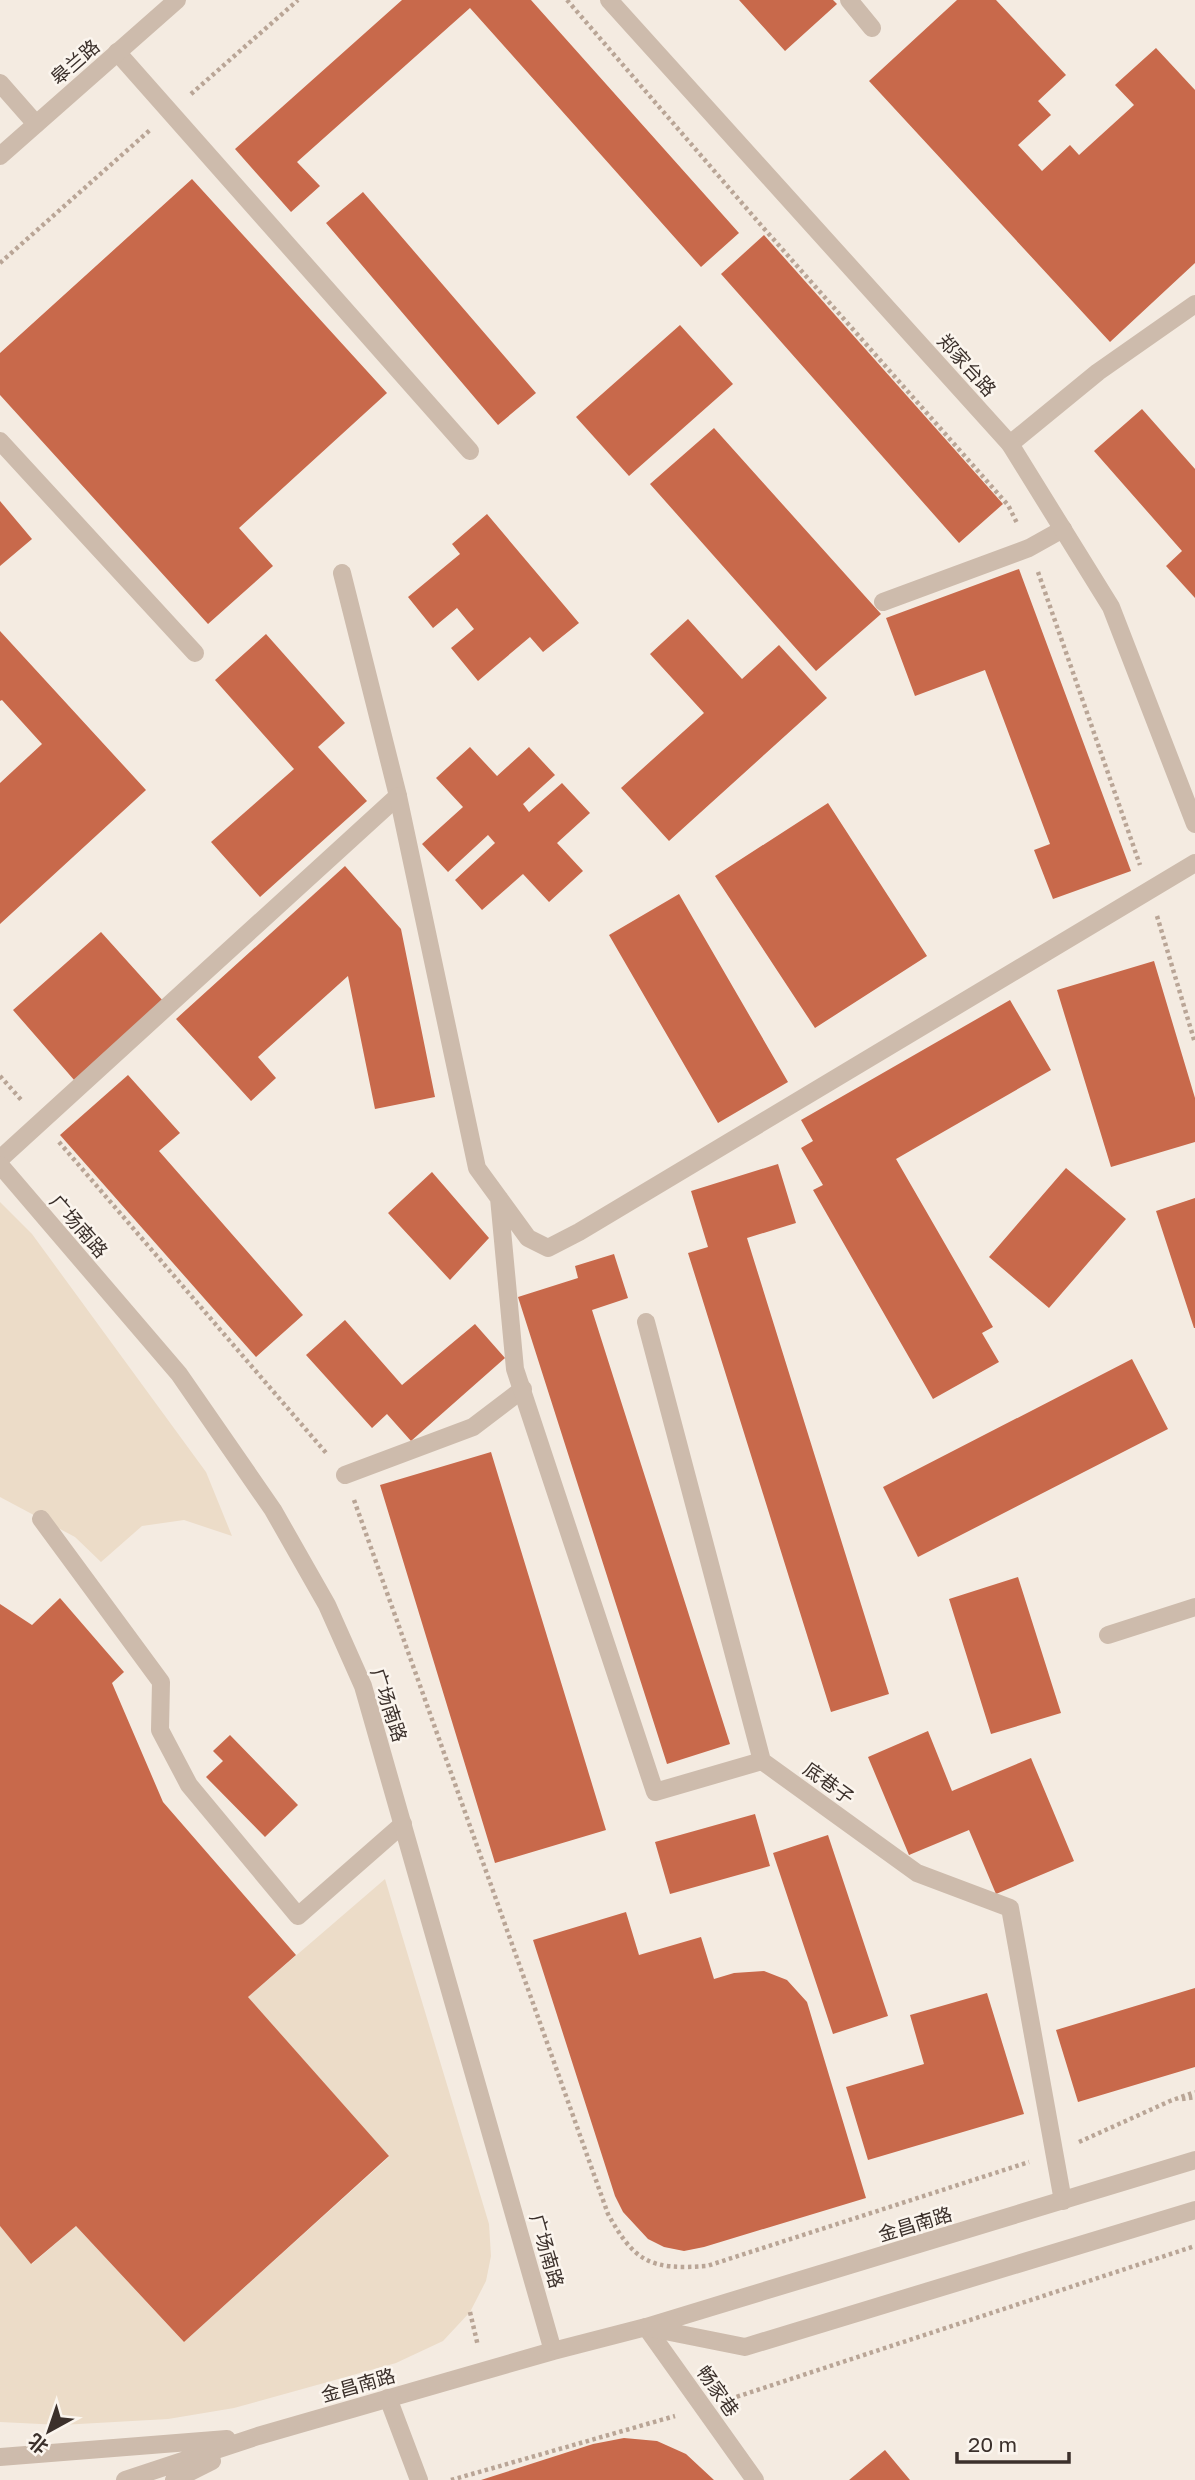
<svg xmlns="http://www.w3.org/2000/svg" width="1195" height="2480" viewBox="0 0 1195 2480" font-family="'Golos Text','Noto Sans SC',sans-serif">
  <rect width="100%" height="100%" fill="#f4ebe1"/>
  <path fill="#ecdcc8" d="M0,1202L32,1234L206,1472L232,1536L184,1520L142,1526L101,1562L75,1537L0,1497Z
    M385,1879L489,2224L491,2256L486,2281L470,2312L443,2341L396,2363L234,2408L168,2419L61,2425L0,2422V2226L32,2264L76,2226L184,2342L389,2157L248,1997Z"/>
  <path fill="#c8694b" d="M402,0H531L739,233L701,267L470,8L297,162L320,186L291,212L235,149Z
    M739,0H833L837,4L785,51Z
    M957,0H996L1066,75L1038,101L1051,115L1018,145L1042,171L1070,145L1079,155L1134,105L1115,85L1156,48L1195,90V263L1110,342L869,81Z
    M192,179L387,393L239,528L273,566L208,624L0,395V353Z
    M363,192L536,393L498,425L326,223Z
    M764,235L1003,504L959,543L721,274Z
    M680,325L733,384L629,476L576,417Z
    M1142,409L1195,469V598L1166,566L1182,551L1094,451Z
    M714,428L881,614L816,671L650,484Z
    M0,501L32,539L0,566Z
    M487,514L579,623L543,652L530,637L478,681L451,648L474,629L457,608L433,628L408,597L460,554L452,544Z
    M1019,569L1131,871L1053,899L1034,850L1050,844L985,670L915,696L886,618Z
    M688,619L742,679L779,645L827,698L669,841L621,788L704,713L650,654Z
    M0,631L146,790L0,924V783L42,744L2,700L0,701Z
    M266,634L345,723L318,747L367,801L260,897L211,842L294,769L215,680Z
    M470,747L497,776L529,747L555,775L523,804L529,812L562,783L590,813L557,843L583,871L549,902L523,874L482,910L455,880L495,843L488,835L448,872L422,844L463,807L436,778Z
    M828,803L927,956L815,1028L715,876Z
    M345,866L401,929L435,1097L375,1109L348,976L258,1057L276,1078L251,1101L176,1019Z
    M679,894L788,1082L718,1123L609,935Z
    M101,932L164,1002L75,1081L13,1010Z
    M1154,961L1195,1098V1142L1111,1167L1057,990Z
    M1010,1000L1051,1070L896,1159L993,1327L982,1333L999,1362L933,1399L813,1190L823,1185L801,1148L813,1141L801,1120Z
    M128,1075L180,1133L159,1151L303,1315L256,1357L60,1135Z
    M778,1164L796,1223L747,1238L889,1694L831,1712L688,1253L708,1247L691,1191Z
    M1066,1168L1126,1219L1049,1308L989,1257Z
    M432,1172L489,1238L450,1280L388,1213Z
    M1195,1198V1328H1194L1156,1211Z
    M614,1254L628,1298L592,1310L730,1744L667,1764L518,1297L578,1278L575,1266Z
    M345,1320L402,1385L475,1324L505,1358L411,1441L387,1414L372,1428L306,1355Z
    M1132,1359L1168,1429L918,1557L883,1487Z
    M491,1452L606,1830L495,1863L380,1485Z
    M1018,1577L1061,1713L991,1734L949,1599Z
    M60,1598L124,1672L112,1683L163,1802L296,1955L248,1997L389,2156L184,2342L76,2226L31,2264L0,2226V1604L32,1625Z
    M928,1731L952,1791L1031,1758L1074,1861L996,1894L969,1830L909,1855L868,1757Z
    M230,1735L298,1805L265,1837L206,1777L223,1761L213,1751Z
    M755,1814L770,1866L670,1894L655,1842Z
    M828,1835L888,2016L833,2034L773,1853Z
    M626,1912L639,1955L701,1937L714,1979L734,1973L764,1971L787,1980L807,2002L866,2198L704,2247L684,2251L664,2247L648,2239L623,2212L615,2196L533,1940Z
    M1195,1988V2067L1078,2102L1056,2030Z
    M987,1993L1024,2114L868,2160L846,2087L924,2064L910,2015Z
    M624,2438L657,2441L686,2454L714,2480H481L593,2444Z
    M885,2450L910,2480H849Z"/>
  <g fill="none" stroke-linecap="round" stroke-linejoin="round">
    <path stroke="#b9a596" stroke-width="4.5" stroke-dasharray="3.5 3.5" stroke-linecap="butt" d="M567,0L760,224L1008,505L1017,523
      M191,94L298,0
      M0,263L150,130
      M1038,572L1140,865
      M1157,916L1195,1043
      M0,1076L23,1102
      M59,1142L327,1454
      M354,1500L608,2214C635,2263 651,2270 707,2266L1029,2162
      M1182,2099L1195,2097
      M1079,2142L1170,2101L1195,2092
      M470,2312L478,2346
      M730,2399L1195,2246
      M451,2480L675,2416"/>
    <path stroke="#cdbbac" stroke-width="18" d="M849,0L872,28
      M117,52L470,451
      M0,441L195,653
      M1010,444L1098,372L1195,304
      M0,1159L398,796L342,573
      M345,1475L473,1427L523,1389
      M41,1519L161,1682L160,1730L189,1785L298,1916L403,1824
      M1108,1635L1195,1607
      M388,2398L419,2480"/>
    <path stroke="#cdbbac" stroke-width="18" d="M0,83L36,124
      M883,602L1029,548L1063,529
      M398,796L477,1168L528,1238L548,1248L579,1232L1195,863
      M499,1198L515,1369L655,1792L762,1761
      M646,1322L762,1761L917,1873L1010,1908L1063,2201
      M646,2327L755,2480"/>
    <path stroke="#cdbbac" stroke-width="18" d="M609,0L1010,444L1111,607L1195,824
      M0,156L177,0
      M0,1165L179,1374L273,1510L327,1605L363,1686L553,2351
      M650,2328L745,2347L1195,2210
      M0,2457L227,2439
      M125,2480L258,2436L553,2351L646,2327L1195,2160
      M174,2480L212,2461"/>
  </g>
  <g text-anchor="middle" stroke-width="5" stroke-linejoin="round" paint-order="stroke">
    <g font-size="19" fill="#3b302b" stroke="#fbf5ee">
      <text transform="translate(75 62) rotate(-41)" y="7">皋兰路</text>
      <text transform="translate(967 365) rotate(48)" y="7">郑家台路</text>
      <text transform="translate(79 1226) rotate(49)" y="7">广场南路</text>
      <text transform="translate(389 1705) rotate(72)" y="7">广场南路</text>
      <text transform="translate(829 1783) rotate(36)" y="7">底巷子</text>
      <text transform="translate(915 2224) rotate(-17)" y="7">金昌南路</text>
      <text transform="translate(547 2251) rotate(74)" y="7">广场南路</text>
      <text transform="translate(358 2385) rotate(-16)" y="7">金昌南路</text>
      <text transform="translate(718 2391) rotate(55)" y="7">畅家巷</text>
    </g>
  </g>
  <g transform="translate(49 2431) rotate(220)" stroke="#fbf5ee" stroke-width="5" paint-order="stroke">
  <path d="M0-5L12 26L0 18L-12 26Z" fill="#3b302b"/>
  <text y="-10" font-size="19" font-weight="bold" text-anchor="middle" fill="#3b302b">北</text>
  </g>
  <path d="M957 2452v10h112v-10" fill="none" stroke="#3b302b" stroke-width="3.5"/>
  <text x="968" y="2452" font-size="21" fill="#3b302b" stroke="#fbf5ee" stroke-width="5" paint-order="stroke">20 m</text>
</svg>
